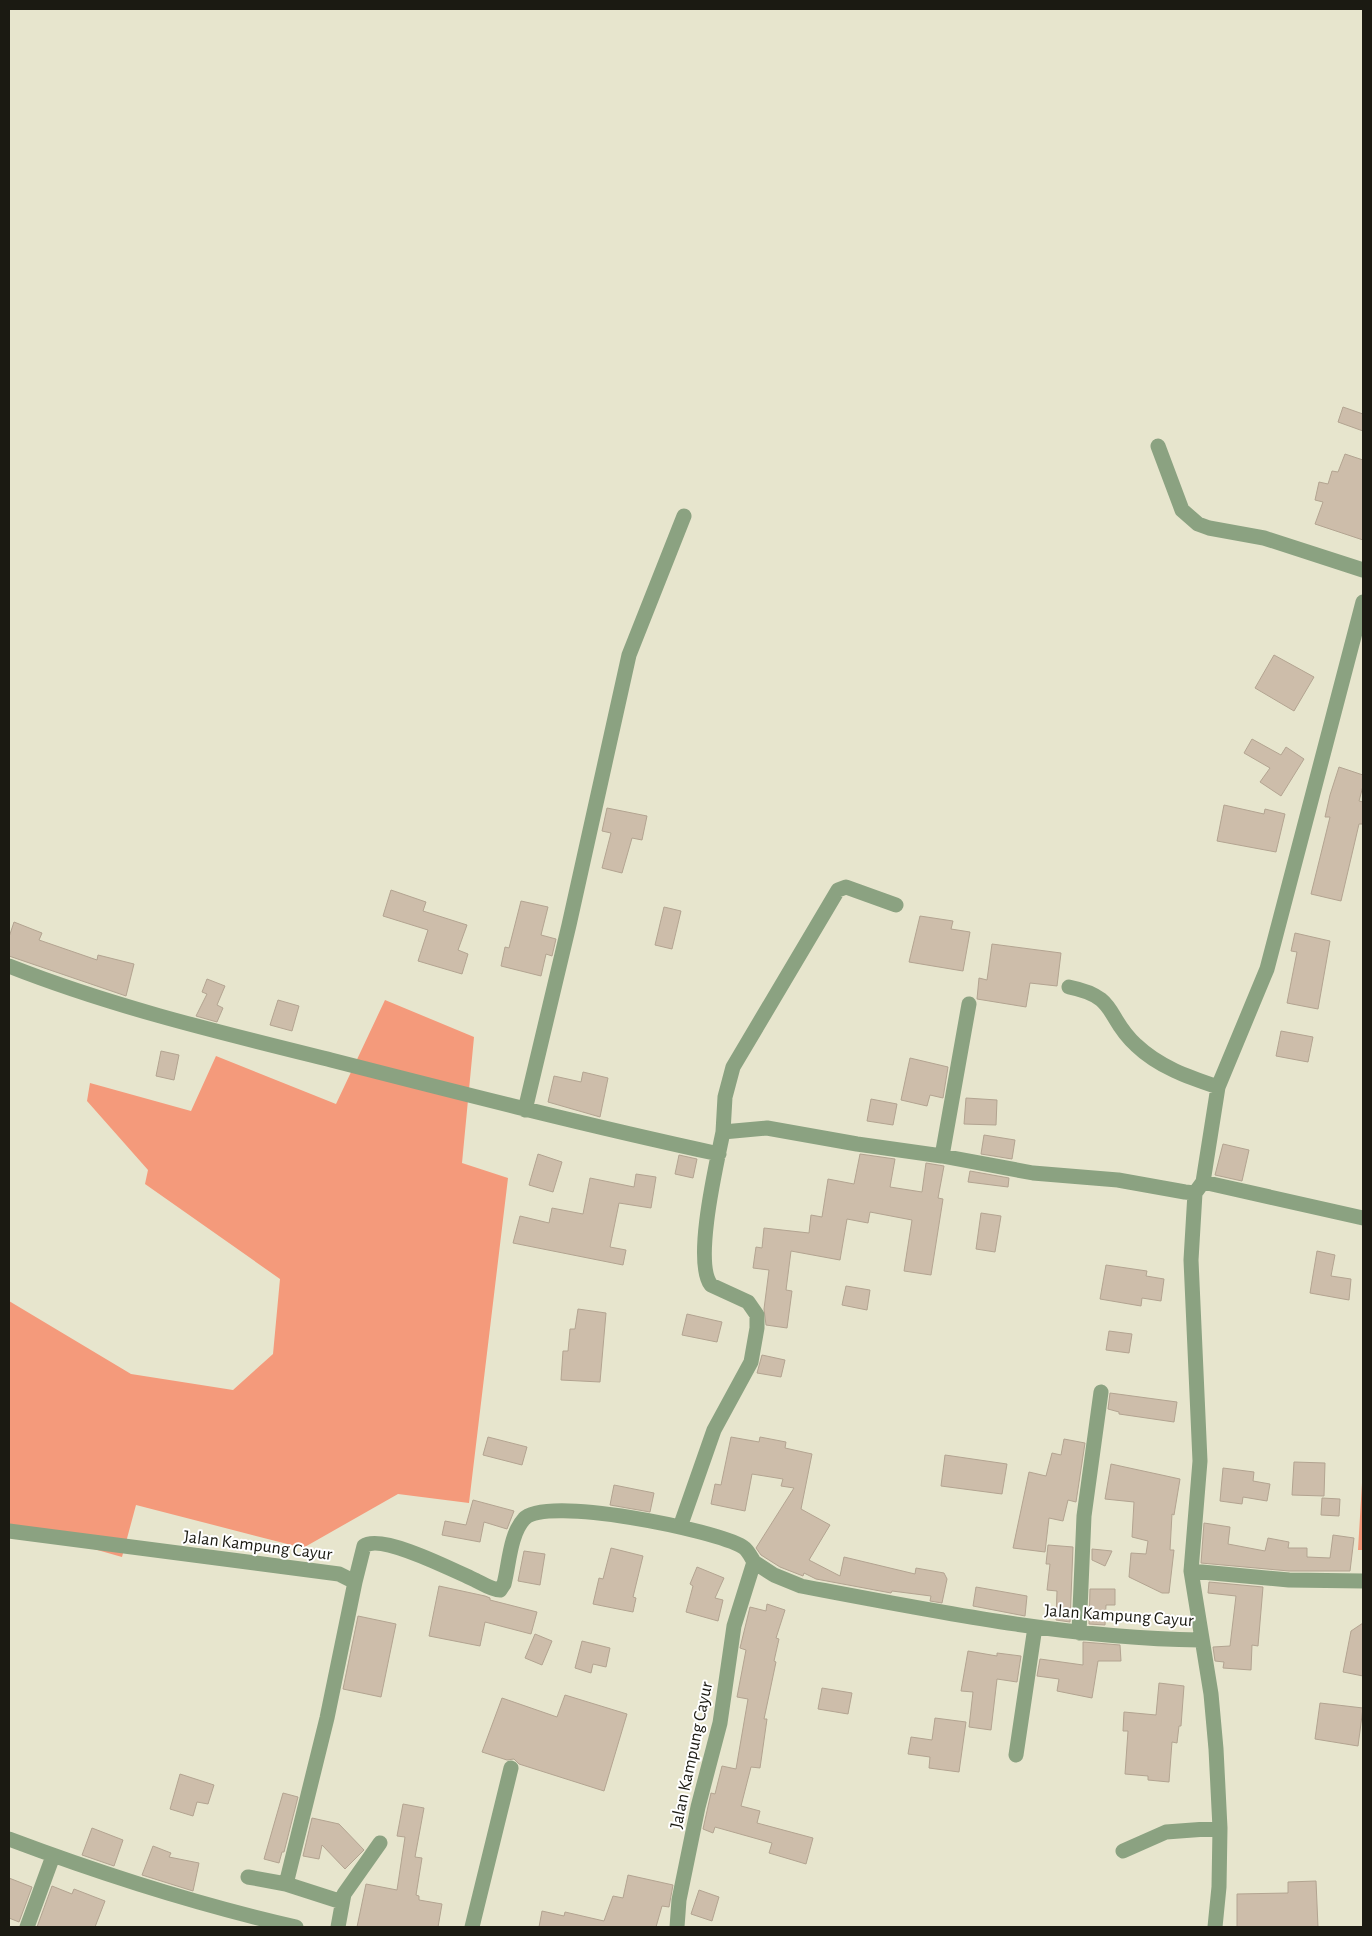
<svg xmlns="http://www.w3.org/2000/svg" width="1372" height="1936" viewBox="0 0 1372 1936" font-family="'Alegreya Sans',sans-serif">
  <rect width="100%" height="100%" fill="#e7e5cd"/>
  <path fill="#f49a7b" d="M385,1000L474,1037L462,1163L508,1178L469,1503L398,1494L303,1548L136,1505L122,1557L9,1525V1301L131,1374L233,1390L273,1354L280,1279L145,1184L148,1170L87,1101L90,1083L191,1111L216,1056L336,1104Z
    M1363,1466V1550H1358Z"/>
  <path fill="#cdbdaa" stroke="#b3a491" d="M1343,407L1363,414V431L1338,422Z
    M1345,454L1363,460V540L1315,524L1323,502L1315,500L1319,482L1328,484L1332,471L1338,472Z
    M1274,655L1314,677L1294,711L1255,688Z
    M1252,739L1281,755L1286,747L1304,759L1281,796L1260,782L1270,768L1244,753Z
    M1339,767L1363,775V786L1359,801L1363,802V824H1359L1341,901L1311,894L1330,817H1325L1330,795Z
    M1224,805L1264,814L1265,809L1285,814L1276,852L1217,841Z
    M607,808L647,816L642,840L632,838L622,873L602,868L611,833L602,831Z
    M391,890L426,902L423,911L467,925L458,950L468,954L462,974L418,961L428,930L383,916Z
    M521,901L548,907L541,935L556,939L552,956L546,954L541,976L501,966L505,947L509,948Z
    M664,907L681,911L672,949L655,945Z
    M920,916L953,921L951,929L970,932L963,971L909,962Z
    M14,922L42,933L39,940L97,960L98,955L134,964L126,996L9,956V937Z
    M1295,933L1330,941L1318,1009L1287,1003L1297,952L1291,951Z
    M992,944L1061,953L1057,986L1030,983L1026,1007L977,999L979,978L987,980Z
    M207,979L225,986L217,1005L223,1008L217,1022L196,1016L207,994L202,992Z
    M278,1000L299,1006L292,1031L270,1025Z
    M1281,1031L1313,1037L1308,1062L1276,1056Z
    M161,1051L179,1055L174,1080L156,1076Z
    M910,1058L948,1067L943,1098L930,1095L927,1106L901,1100Z
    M583,1072L608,1078L600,1117L548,1102L554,1076L581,1082Z
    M966,1098L997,1100L996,1125L964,1124Z
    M871,1099L897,1104L893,1125L867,1121Z
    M984,1135L1015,1140L1012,1159L981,1154Z
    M1223,1144L1249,1150L1242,1181L1215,1175Z
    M538,1154L562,1162L553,1192L529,1185Z
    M860,1154L895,1159L890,1187L922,1192L926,1163L944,1166L938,1198L943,1199L931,1275L904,1271L912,1220L870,1212L868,1223L847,1219L840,1260L791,1251L786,1290L792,1291L787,1328L766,1325L764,1309L769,1270L753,1268L756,1247L762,1248L764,1228L809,1233L811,1215L822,1217L828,1179L854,1184Z
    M679,1155L697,1159L693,1178L675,1174Z
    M970,1171L1009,1178L1008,1187L968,1182Z
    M636,1174L656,1177L651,1208L619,1203L610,1247L626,1250L623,1265L513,1243L520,1216L549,1223L552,1208L583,1214L590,1178L634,1187Z
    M981,1213L1001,1216L995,1252L976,1249Z
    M1317,1251L1335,1255L1331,1276L1351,1279L1349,1300L1310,1293Z
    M1106,1265L1147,1271L1146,1276L1164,1279L1161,1301L1142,1298L1141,1306L1100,1299Z
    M846,1286L870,1290L867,1310L842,1305Z
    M578,1309L606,1313L600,1382L561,1380L563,1351H568L570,1329H575Z
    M687,1314L722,1322L717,1342L682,1335Z
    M1109,1331L1132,1334L1129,1353L1106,1350Z
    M762,1355L785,1360L781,1377L757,1373Z
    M1110,1393L1177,1402L1174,1422L1119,1414V1412L1108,1409Z
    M488,1437L527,1447L522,1465L483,1455Z
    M731,1437L759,1442L760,1437L786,1442L785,1448L812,1454L801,1509L830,1525L809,1560L840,1576L844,1557L915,1574L916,1568L944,1573L947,1579L942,1603L930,1601L931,1596L892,1591L891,1593L816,1579L804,1573L803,1576L780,1567L761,1555L756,1548L794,1488L781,1486L783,1479L752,1474L745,1511L711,1504L715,1484L721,1485Z
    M1064,1439L1085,1443L1076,1502L1068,1500L1063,1521L1049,1518L1045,1552L1013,1548L1029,1472L1046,1476L1052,1453L1061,1455Z
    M945,1455L1007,1464L1002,1494L941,1486Z
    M1294,1462L1325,1463L1324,1496L1292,1495Z
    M1111,1464L1180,1479L1174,1515L1172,1514L1170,1550H1174L1169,1593H1162L1129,1577L1131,1553L1146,1554L1148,1541L1132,1537L1134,1502L1105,1499Z
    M1223,1468L1254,1472L1253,1481L1270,1484L1267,1501L1243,1497L1242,1504L1220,1501Z
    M614,1485L654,1493L650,1512L610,1505Z
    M1322,1498L1340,1499L1339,1516L1321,1515Z
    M473,1500L514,1511L507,1529L484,1522L480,1542L442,1535L445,1521L466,1525Z
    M1204,1523L1230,1527L1228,1544L1265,1551L1268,1538L1289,1542L1288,1548H1307V1557L1330,1558L1333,1535L1354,1538L1350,1571H1289L1201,1563Z
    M1048,1545L1073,1547L1070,1622L1056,1620L1057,1591L1047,1590L1050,1564H1046Z
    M611,1548L643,1556L633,1597L636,1598L633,1612L593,1604L599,1578L603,1579Z
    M1092,1549L1112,1551L1105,1566L1092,1560Z
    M524,1551L545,1554L540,1585L518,1581Z
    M697,1567L724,1578L715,1598L723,1600L718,1621L686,1612L693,1586L690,1584Z
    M1209,1582L1263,1587L1258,1646L1252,1645L1251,1670L1223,1668L1224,1662L1215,1661L1213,1647L1230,1646L1236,1596L1208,1593Z
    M439,1586L485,1596L490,1598V1600L537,1612L531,1634L485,1622L480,1646L429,1636Z
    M976,1587L1027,1596L1025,1616L973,1606Z
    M1090,1589H1115V1605H1106L1105,1625L1089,1624Z
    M767,1604L785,1610L776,1638L779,1639L774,1661L776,1662L764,1719H767L760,1768L751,1767L741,1806L760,1811L757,1823L813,1838L806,1864L769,1853L772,1843L715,1827L713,1833L703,1829L711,1793L715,1794L722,1766L736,1769L748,1699L737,1697L746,1650L740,1648L750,1607L766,1611Z
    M358,1616L396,1624L381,1697L343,1689Z
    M1363,1623V1676L1343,1672L1351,1631Z
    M535,1634L552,1641L542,1665L525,1658Z
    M582,1641L610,1648L606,1667L593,1664L591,1673L575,1668Z
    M1083,1642L1120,1645L1121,1661H1098L1092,1698L1057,1691L1059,1679L1037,1676L1040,1659L1083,1665Z
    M968,1651L997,1656V1653L1021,1656L1017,1682L997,1679L991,1730L969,1727L973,1692L961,1691Z
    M1159,1683L1184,1686L1181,1726H1179L1177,1743L1172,1742L1169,1782L1148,1780V1776L1125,1774L1128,1731H1123L1124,1712L1156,1715Z
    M822,1688L852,1693L848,1714L818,1709Z
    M565,1695L627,1714L604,1791L519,1764L514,1759L507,1760L482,1752L502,1698L557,1717Z
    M1320,1703L1363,1708L1358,1746L1315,1739Z
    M935,1718L966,1722L959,1772L929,1768L930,1757L908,1754L911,1737L932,1740Z
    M180,1774L214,1785L208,1804L197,1802L193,1816L170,1809Z
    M283,1793L298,1797L284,1852H282L279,1863L264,1859Z
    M403,1804L424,1808L415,1857L422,1858L416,1895L419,1896V1900L442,1904L438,1927H357L366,1884L397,1890L405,1837L397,1836Z
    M312,1818L339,1824L364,1850L345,1869L322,1845L319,1859L303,1856Z
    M92,1828L123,1840L114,1866L82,1855Z
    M153,1846L171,1853L169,1857L199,1863L193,1891L142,1875Z
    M628,1875L673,1885L669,1907L662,1906L656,1927H539L542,1911L564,1916L565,1912L604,1921L613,1896L623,1898Z
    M9,1878L32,1887L19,1922L9,1918Z
    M1316,1881L1318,1927H1237V1894L1288,1893V1882Z
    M52,1886L72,1894L74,1889L105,1901L95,1927H37Z
    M699,1890L719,1897L712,1921L691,1914Z"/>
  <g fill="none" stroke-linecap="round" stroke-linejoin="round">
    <path stroke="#8ba281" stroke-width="15" d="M1158,446L1182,510L1198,524L1209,528L1264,538L1363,570
      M9,966C113,1007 222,1033 331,1060C460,1093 589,1126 719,1154
      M1069,987C1119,997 1105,1017 1136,1045C1159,1067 1188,1077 1218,1087L1203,1182L1363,1218
      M1218,1087L1267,969L1363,602
      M525,1110L569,925L629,655L684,516
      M723,1132L725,1097L733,1067L838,890L846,887L896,905
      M942,1156L969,1004
      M680,1527L714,1430L751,1362L757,1328V1315L748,1302L711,1285C693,1262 717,1162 723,1132L767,1128L857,1144L942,1156L1033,1173L1118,1180L1185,1192L1195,1193L1203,1182
      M9,1531L339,1574L355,1582L364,1546C381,1533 455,1571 475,1580C483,1584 492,1590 500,1590L504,1584C509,1565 510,1534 524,1519C545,1495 716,1530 743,1547C748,1550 751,1557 754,1562
      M1191,1571L1200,1461L1191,1260L1195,1193
      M1079,1633L1084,1516L1101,1392
      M1016,1755L1035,1627
      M9,1839C102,1874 199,1905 296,1927
      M1123,1851L1166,1832L1220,1828
      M248,1877L286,1884L342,1902
      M286,1884L327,1718L355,1582
      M27,1927L53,1856
      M338,1927L344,1894L380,1843
      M472,1927L511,1768
      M677,1927L679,1900L698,1807L720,1723L734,1626L754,1562L774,1575L801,1586C934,1611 1065,1638 1200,1640
      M1215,1927L1219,1887L1220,1828L1216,1749L1211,1694L1191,1571L1289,1580L1363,1581"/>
  </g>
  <g text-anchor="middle" stroke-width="4" stroke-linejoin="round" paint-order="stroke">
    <g font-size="18" fill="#1b1a12" stroke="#fff">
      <text transform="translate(258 1545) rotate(7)" y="6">Jalan Kampung Cayur</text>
      <text transform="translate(1119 1615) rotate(4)" y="6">Jalan Kampung Cayur</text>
      <text transform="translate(691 1755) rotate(-78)" y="6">Jalan Kampung Cayur</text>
    </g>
  </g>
  <rect width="1372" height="1936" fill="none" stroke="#1b1a12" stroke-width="20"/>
</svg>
